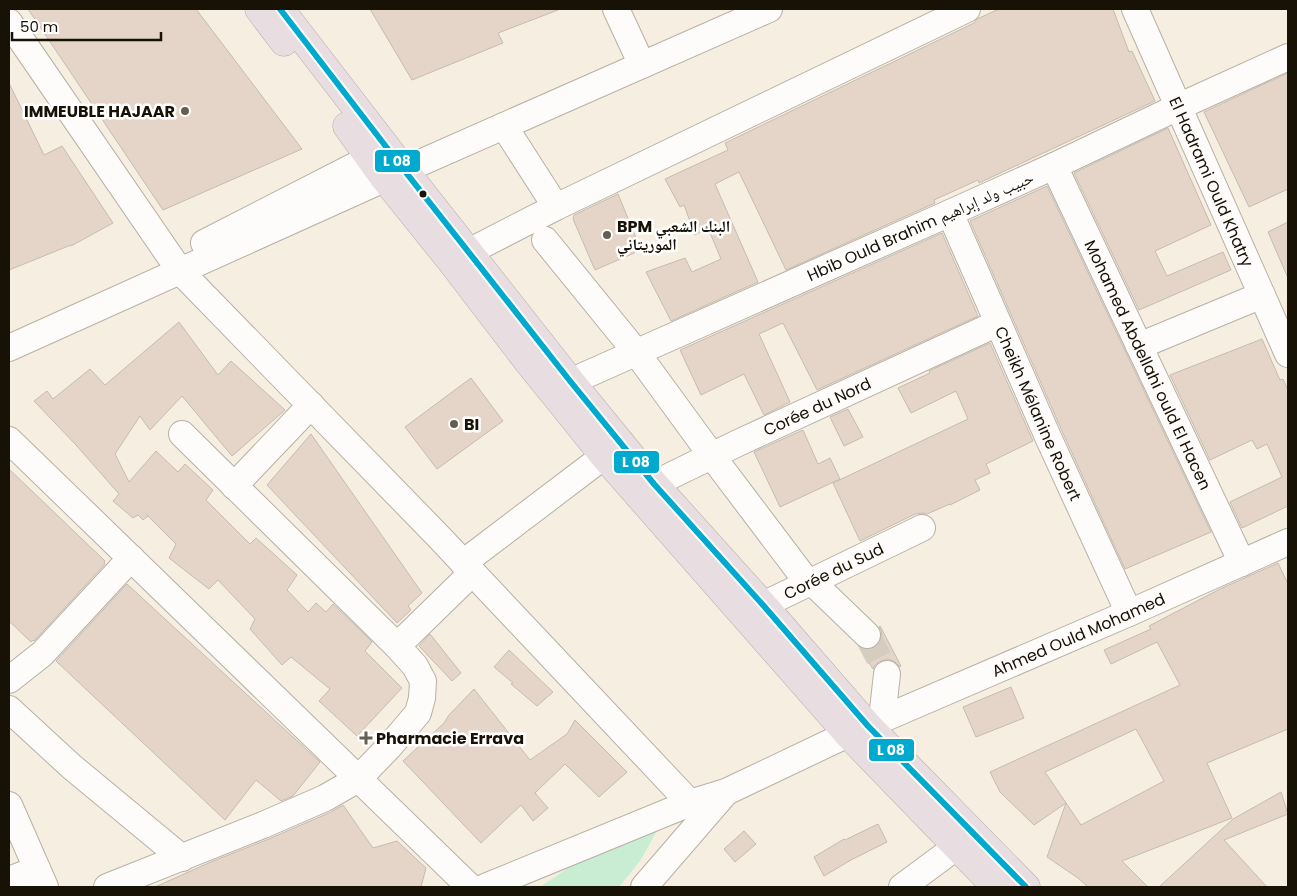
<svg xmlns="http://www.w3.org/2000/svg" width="1297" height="896" viewBox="0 0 1297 896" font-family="Poppins,'Noto Naskh Arabic',sans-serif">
  <rect width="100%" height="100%" fill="#f6eee0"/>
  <path fill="#c8edd2" d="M659,827L640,861L619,887H540L604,844Z"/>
  <path fill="#e5d5c9" stroke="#c6bbb2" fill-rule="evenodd" d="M28,9H196L302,149L163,210Z
    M370,9H558V10L498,33L503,43L412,80Z
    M999,9H1113L1129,52L1132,51L1155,101L979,183L978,180L934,200L935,203L786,270L739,172L715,184L758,282L671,321L646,272L685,258L692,272L721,259L708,228L695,235L684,205L680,207L665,179L728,150L725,143L974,23L977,19Z
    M1288,73V189L1249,207L1204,112Z
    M9,83L44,155L62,146L113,223L71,246V245L9,270Z
    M1168,128L1211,225L1155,251L1167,276L1223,252L1231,270L1139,310L1074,173Z
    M1047,186L1211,532L1125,569L1062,431L970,221Z
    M618,194L641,250L595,270L573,219L574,215Z
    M1288,222V278L1268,232Z
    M942,233L978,316L817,390L783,323L759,334L790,402L764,415L744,374L701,395L680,350Z
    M179,322L218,375L231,361L285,410L232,456L182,396L150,430L140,416L115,454L129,482L156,451L178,472L185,464L213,490L206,500L250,544L256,538L297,575L287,590L308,612L316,603L326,612L333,604L372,642L365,651L402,688L357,736L319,701L330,689L291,657L282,665L250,629L255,619L218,580L209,589L169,558L176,544L146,514L148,516L143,520L138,515L133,518L113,501L119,494L76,445L34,401L47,391L53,399L90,369L105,385Z
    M1262,339L1280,380L1283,379L1288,390V506L1242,528L1230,502L1282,477L1267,444L1257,449L1252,440L1210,460L1170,375Z
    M990,343L1033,441L986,464L990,473L975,480L980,490L950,505V504L927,514L923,513L915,514L860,541L833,483L968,419L956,391L911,413L898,388L930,373L929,371Z
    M471,378L503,421L437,469L405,427Z
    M848,409L863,437L844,446L830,417Z
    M803,430L818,464L830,458L840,479L780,507L754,452Z
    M311,434L422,593L408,606L411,610L397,623L267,485Z
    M9,469L105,561L104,563L105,564L34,641L33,640L31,642L9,621Z
    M1278,563L1288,584V729L1207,763L1232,818L1122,861L1148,887H1088L1078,878L1047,857L1066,803L1034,825L1000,792L990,772L1180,685L1157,642L1111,664L1104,650L1151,629L1149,626L1220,589ZM1136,729L1164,781L1081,825L1045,772Z
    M127,584L320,762L293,796L281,801L256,780L225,820L56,661Z
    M880,626L901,666L900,667L895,662L888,659L881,661L875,665L873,669L860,648L864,650L871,649L878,645L882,638L881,631L879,627Z
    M430,634L461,673L452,681L419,646Z
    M509,650L553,692L537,706L511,684L513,683L494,667Z
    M1011,687L1024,718L976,737L963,707Z
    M474,689L530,760L567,734L575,720L627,772L599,797L565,764L535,793L548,808L533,821L521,805L481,843L403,761L444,723L449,715Z
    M1281,792L1288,814L1224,840L1267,887H1159L1233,819Z
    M343,805L373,848L397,841L426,868L421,887H155L213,861L269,839L331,812Z
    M878,824L887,842L851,860L824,876L814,857L844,839L845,840Z
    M744,831L756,844L735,862L724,849Z"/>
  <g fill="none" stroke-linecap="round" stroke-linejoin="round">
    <path stroke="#d5cdbf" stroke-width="26" stroke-dasharray="26 13" stroke-linecap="butt" d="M867,635L887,674"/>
    <defs>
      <g id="minor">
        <path d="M616,9L642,65"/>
        <path id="s1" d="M1135,9L1288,354"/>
        <path d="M9,22L180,271L439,537L690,803"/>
        <path d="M504,126L556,207"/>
        <path id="s2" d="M1054,166L1242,563"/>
        <path id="s3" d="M950,213L1048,437L1129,613"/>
        <path d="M545,240L636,352L712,456L808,583"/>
        <path d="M204,243L370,158"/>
        <path d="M451,261L556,207L967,9"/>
        <path d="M1139,346L1262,295"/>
        <path d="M9,348L404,170L769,9"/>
        <path d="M552,390L950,213L1054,166L1178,107L1288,57"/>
        <path d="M9,440L470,887"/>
        <path d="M234,486L311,405"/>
        <path id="s4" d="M638,495L654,484L738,443L998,323"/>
        <path d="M463,563L604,456L622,444"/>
        <path d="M812,582L867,635"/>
        <path id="s5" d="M747,618L763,605L922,528"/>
        <path d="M397,646L472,573"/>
        <path d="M9,680L42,654L131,558"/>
        <path d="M9,709L72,767L182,858"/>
        <path d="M882,719L887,674"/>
        <path d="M9,805L45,887"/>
        <path d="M9,880L37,869"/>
        <path d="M107,887L263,825L325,798L358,779L389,747L418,713L422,698L423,681L415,666L397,646L182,434"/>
        <path id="s6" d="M485,887L690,803L726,792L848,734L1129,613L1288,542"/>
        <path d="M644,887L726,792"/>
        <path d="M902,887L956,847"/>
      </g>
      <path id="highway" d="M259,9L284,42
        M280,9L404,170L570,381L654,484L763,605L868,726L1026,887
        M347,126L385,179L451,261L529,363L604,456L848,734L996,887"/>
    </defs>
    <use href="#minor" stroke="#b7b0a5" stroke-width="28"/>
    <use href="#highway" stroke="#b7aaa8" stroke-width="29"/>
    <use href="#minor" stroke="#fefcfa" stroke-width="26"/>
    <use href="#highway" stroke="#e8dee1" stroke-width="28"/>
    <defs>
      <path id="bus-1" d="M280,9L404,170L570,381L654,484L763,605L868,726L1026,887"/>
    </defs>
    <use href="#bus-1" stroke="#fff" stroke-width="10"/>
    <use href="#bus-1" stroke="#00a9ce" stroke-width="6"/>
  </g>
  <g fill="#655e52" stroke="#fff" stroke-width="2">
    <circle cx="185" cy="111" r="5"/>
    <circle cx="607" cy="235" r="5"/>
    <circle cx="454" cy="424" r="5"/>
    <path d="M363.5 730.5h5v5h5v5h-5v5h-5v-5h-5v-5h5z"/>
  </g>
  <circle fill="#171106" stroke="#fff" stroke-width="2" cx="423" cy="194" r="4.5"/>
  <g text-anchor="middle" stroke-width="5" stroke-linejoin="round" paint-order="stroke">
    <g font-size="16" font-weight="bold" fill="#171106" stroke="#fff" text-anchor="start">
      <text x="175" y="117" text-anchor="end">IMMEUBLE HAJAAR</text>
      <text x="617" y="232">BPM البنك الشعبي<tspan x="617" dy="18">الموريتاني</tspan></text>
      <text x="464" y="430">BI</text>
      <text x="376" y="744">Pharmacie Errava</text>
    </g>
    <g font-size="16" fill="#171106" stroke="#fff">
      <text dy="6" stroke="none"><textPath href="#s1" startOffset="189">El Hadrami Ould Khatry</textPath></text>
      <text transform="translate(920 226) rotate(-24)" y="6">Hbib Ould Brahim حبيب ولد إبراهيم</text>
      <text dy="6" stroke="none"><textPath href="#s2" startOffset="220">Mohamed Abdellahi ould El Hacen</textPath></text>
      <text dy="6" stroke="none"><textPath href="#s4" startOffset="200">Corée du Nord</textPath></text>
      <text dy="6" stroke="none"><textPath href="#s3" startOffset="219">Cheikh Mélanine Robert</textPath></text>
      <text dy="6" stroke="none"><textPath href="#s5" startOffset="99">Corée du Sud</textPath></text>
      <text dy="6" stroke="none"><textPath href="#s6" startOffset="645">Ahmed Ould Mohamed</textPath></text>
    </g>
  </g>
  <g stroke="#fff" stroke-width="2">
    <rect x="374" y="149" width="47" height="24" rx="5" fill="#00a9ce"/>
    <rect x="613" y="450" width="47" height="24" rx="5" fill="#00a9ce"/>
    <rect x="868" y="738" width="47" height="24" rx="5" fill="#00a9ce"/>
  </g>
  <g font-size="14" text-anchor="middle" font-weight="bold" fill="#fff">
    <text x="397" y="166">L 08</text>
    <text x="636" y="467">L 08</text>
    <text x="891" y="755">L 08</text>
  </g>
  <rect width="1297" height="896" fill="none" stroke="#171106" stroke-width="20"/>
  <path d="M12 32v8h149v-8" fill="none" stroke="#171106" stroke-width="2.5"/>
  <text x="20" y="32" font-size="15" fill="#171106" stroke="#ffffff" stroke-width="4" paint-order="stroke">50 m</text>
</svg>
